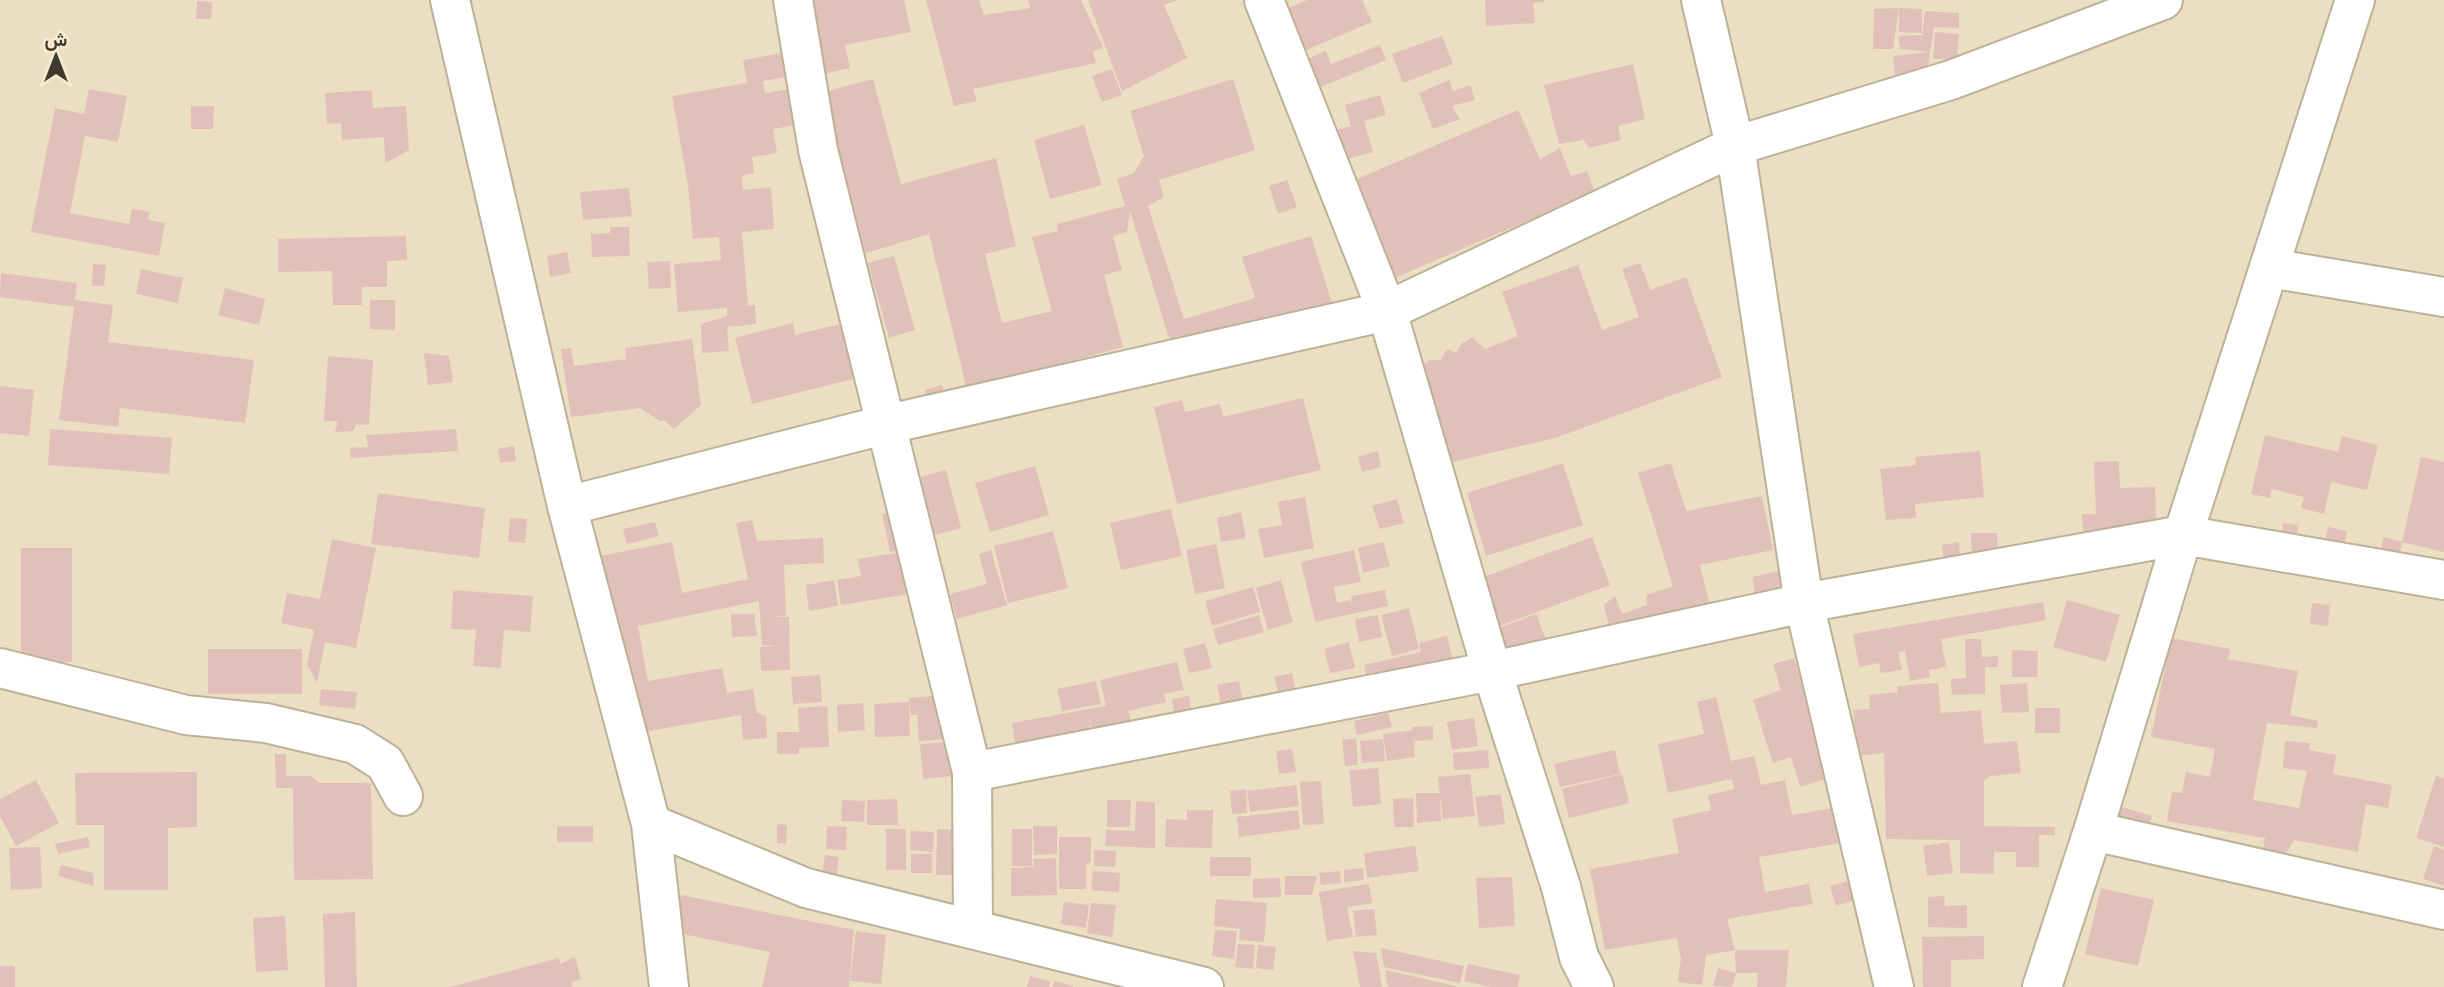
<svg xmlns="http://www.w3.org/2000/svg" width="2444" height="987" viewBox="0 0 2444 987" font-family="'Fira Sans',Vazirmatn,sans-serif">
  <rect width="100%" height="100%" fill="#ebdec3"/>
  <path fill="#e1c0ba" d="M798,0H904L911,32L845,45L850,68L813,76Z
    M926,0H979L984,15L1030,8L1028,0H1081L1103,47L1093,52L1096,63L973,89L977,101L954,106Z
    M1088,0H1178L1164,5L1187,58L1122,91Z
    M1307,0H1362L1372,22L1299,53L1282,11Z
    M1485,0H1544V2L1533,3L1535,23L1486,26Z
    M197,1L212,2L211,19H196Z
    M1899,8L1922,9V33L1899,32Z
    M1899,8L1893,49H1873L1874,9Z
    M1925,11L1959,13V28L1934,27L1930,52L1900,49L1898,36L1922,35V39Z
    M1935,32L1959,34L1957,59H1933Z
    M1442,36L1453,64L1403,83L1392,54Z
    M1380,45L1386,60L1311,91L1299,62L1326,51L1331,64Z
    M788,52L792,76L763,81L765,93L790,89L796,125L773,129L777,153L752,157L754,173L742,176L743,190L771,187L774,229L742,232L748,306L755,305L756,324L727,327L729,351L702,353L701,324L727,316V308L678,312L674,264L721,260L719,237L693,239L688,185L672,96L747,83L743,60Z
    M1930,52L1928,66L1895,77L1893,56Z
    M1633,64L1645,119L1618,126L1621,140L1589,148L1584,140L1559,144L1544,85Z
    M1112,69L1122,95L1102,102L1092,76Z
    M873,79L901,184L996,158L1016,246L985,254L1002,323L1052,311L1032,237L1058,231L1057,224L1125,206L1117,179L1134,173L1144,156L1130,111L1233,79L1255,150L1159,180L1164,197L1148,206L1184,319L1255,298L1242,257L1311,236L1332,303L1173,351L1130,211L1127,232L1113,236L1122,270L1104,275L1123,347L967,390L929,234L863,254L820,93Z
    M1449,80L1453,91L1470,85L1475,100L1452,106L1460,119L1433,129L1419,93Z
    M89,89L127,96L118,142L85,136L70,213L129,224L132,209L150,212L148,220L165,223L159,256L31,232L55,108L84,114Z
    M372,90L373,108L406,106L409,150L385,163L384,137L342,140L341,123L327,124L325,93Z
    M1380,95L1386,115L1364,121L1373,152L1340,161L1332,131L1351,126L1345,105Z
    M191,106H214L213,129H191Z
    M1518,110L1540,159L1560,148L1571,176L1587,171L1595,192L1392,279L1350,182Z
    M1084,125L1102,185L1050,199L1034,140Z
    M1287,180L1297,207L1278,214L1269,186Z
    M629,188L632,216L583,220L580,192Z
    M610,227H629L630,256L592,257L591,234L610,233Z
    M406,236L407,260L387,261V287H362V305H333L332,271L278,272V239Z
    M567,252L571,273L550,277L547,256Z
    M894,256L915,330L889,338L868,263Z
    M670,261L671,288L649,289L647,262Z
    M1640,263L1650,290L1686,277L1722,377L1555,438L1453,462L1419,374L1424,364L1429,360H1441L1447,349L1456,353L1461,344L1472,337L1485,349L1518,336L1502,292L1578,265L1602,330L1639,317L1622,269Z
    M93,264L106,265L104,286H92Z
    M141,269L183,278L178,303L136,294Z
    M1,273L77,283L75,300L113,305L108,342L254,360L245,423L120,408L118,427L59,420L74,307L0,297Z
    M225,288L265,299L259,325L218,315Z
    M370,300H395V330L370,329Z
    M848,322L861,377L752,404L735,338L793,323L795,335Z
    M692,339L701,405L674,429L665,421H660L640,408L571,417L561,349L571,348L574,366L626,359L625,348Z
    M424,353L449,356L453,382L428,385Z
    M328,356L373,360L369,425L356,424L353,431L335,432L338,421H324Z
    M942,385L949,406L932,412L925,390Z
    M0,386L34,390L29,436L0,433Z
    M1303,398L1321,470L1177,504L1154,407L1182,400L1185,412L1220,404L1223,417Z
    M50,429L172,438L169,474L48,465Z
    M456,429L458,451L351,458L350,448L368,447L366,435Z
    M2265,435L2338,452L2342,436L2378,445L2367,490L2331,482L2324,514L2301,508L2304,497L2272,489L2270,498L2251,494Z
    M514,446L516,461L500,463L498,449Z
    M1378,451L1381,467L1362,472L1358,457Z
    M1980,451L1984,497L1915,504L1916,518L1886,520L1880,469L1916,465L1915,457Z
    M2421,457L2444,462V552L2402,542Z
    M2119,461L2120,488L2155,487L2156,522L2131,523L2135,533L2102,543L2101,530L2083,531L2082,514H2096L2094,462Z
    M1563,463L1583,525L1486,556L1467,493Z
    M1671,463L1686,511L1762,496L1773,550L1700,565L1709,603L1686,608L1689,617L1611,636L1604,605L1615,596L1622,614L1647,605V595L1673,586L1638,473Z
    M1035,466L1049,515L990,532L975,483Z
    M946,470L961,528L935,535L920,477Z
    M378,493L485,508L479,558L371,544Z
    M1305,497L1314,548L1264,558L1258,529L1282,525L1278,502Z
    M1397,499L1404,523L1380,529L1372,506Z
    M1171,509L1182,556L1121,570L1110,523Z
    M893,511L913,548L890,552L882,514Z
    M1241,512L1246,538L1221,542L1217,518Z
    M510,518L527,519L525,543L508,542Z
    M752,520L757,541L823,538L824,563L784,565L786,616L768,617H789L790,670L761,671L760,647L776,646L762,645L759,601L638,626L648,681L722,668L727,693L753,689L757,713L766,716L767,738L743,740L741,715L631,734L600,556L672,542L682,593L748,579L736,523Z
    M655,522L659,536L627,544L623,529Z
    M2283,523L2298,525L2296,544L2281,542Z
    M2328,527L2347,531L2342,558L2323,554Z
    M1053,531L1068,588L1008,603L994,546Z
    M1971,533H1997L1998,561L1972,562Z
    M1592,537L1610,585L1499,626L1481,578Z
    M2384,537L2402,542L2399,557L2380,553Z
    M332,539L376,548L356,648L325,642L317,683L307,665L314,630L281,623L287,593L320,599Z
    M1383,542L1390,566L1363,573L1358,548Z
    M1959,542L1960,559L1944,560L1942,545Z
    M1216,544L1225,588L1195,594L1186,550Z
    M21,548H72V662H21Z
    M915,550L922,592L841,605L837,580L861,576L858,559Z
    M991,550L1007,605L957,619L950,594L987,584L979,554Z
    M1354,550L1361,582L1334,587L1337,603L1351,600L1353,608L1351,596L1385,590L1388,606L1315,622L1301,562Z
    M1779,571L1784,597L1757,603L1752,577Z
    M834,580L838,606L809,611L806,585Z
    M1281,580L1293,622L1268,630L1256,588Z
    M1253,587L1260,612L1212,626L1205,601Z
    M453,590L533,596L530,632L504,630L501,668L473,666L476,630L451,629Z
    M2067,600L2120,615L2106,662L2053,647Z
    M2043,602L2046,620L1941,639L1946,667L1929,670L1930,677L1910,681L1905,651L1898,652L1902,670L1881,673L1879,663L1859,667L1853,634Z
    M2312,603L2330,605L2328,626L2310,624Z
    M1409,608L1419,649L1392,656L1381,615Z
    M731,614H754L757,636L732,637Z
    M1536,614L1547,642L1509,656L1499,628Z
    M1259,615L1264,632L1218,645L1213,629Z
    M1378,615L1382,637L1359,642L1355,619Z
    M1447,636L1453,660L1367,679L1364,665L1421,652L1419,643Z
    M2171,638L2230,649L2228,659L2298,671L2290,715L2318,721L2317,728L2267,723L2253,800L2299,808L2307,771L2283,768L2285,741L2310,743L2309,750L2336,755L2333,774L2392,785L2388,808L2366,804L2358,852L2294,840L2279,865L2261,861L2265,838L2167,821L2172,792L2182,793L2186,772L2210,777L2215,749L2151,737Z
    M1965,639H1981L1982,657L1998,656V667H1985V694L1952,695L1951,679L1966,678Z
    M1349,642L1355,668L1330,673L1324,649Z
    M1205,643L1212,668L1189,673L1183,649Z
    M208,649H302V694H208Z
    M2012,650L2038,651L2037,677H2012Z
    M1794,658L1832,777L1800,787L1791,757L1773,763L1753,700L1781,690L1773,664Z
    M1177,662L1184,690L1164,694L1166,702L1128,711L1133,728L1094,737L1089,718L1092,738L1016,751L1012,723L1106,706L1100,680Z
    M1292,673L1296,693L1279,696L1274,677Z
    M820,675L822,702L793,704L791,677Z
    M1096,681L1101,704L1062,711L1057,689Z
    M1239,681L1243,706L1222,710L1217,685Z
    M1938,683L1941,713L1981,710L1984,744L2017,741L2021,773L1991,776L1984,780V826L2055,827V835H2039V867H2016V852H1994V874L1960,873V840L1886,839L1884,753L1857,756L1853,710L1870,709L1869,695L1898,692L1897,686Z
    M2027,683L2029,712L2002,713L2000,685Z
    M321,689L357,692L355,709L319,705Z
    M945,695L947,713L930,714H947L948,739L919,741L917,715H911L909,698Z
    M1189,696L1192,715L1175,719L1172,699Z
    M1716,697L1731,761L1754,756L1761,785L1785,780L1792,815L1834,808L1841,843L1759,857L1765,892L1809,884L1813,904L1727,919L1735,950L1706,955L1702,985L1678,982L1681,959L1677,938L1605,950L1590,869L1679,853L1672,819L1711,810L1708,795L1734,789L1732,779L1668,793L1658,744L1704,734L1697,702Z
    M909,702L910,736L875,737L874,704Z
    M863,703L865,730L838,732L837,705Z
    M827,706L829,747L799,748V754H777V732H799L798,708Z
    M2035,708H2060V733H2035Z
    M1388,713L1392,727L1357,735L1354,721Z
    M1474,718L1478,746L1452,750L1447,722Z
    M1433,726V740L1414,741L1415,757L1387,761L1383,734L1413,730V727Z
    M1356,738L1358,765L1345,766L1342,740Z
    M1383,739L1385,761L1362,763L1360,741Z
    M950,742L953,776L923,779L920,744Z
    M1292,749L1296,772L1279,774L1276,751Z
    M1488,750L1489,768L1454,770L1453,753Z
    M1615,750L1620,774L1560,787L1554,764Z
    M275,754H286V776H311L319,783H371L373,879L294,880L293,788H276Z
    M1378,768L1381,804L1353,807L1349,770Z
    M197,772V827L168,828V890H104V825H76L75,773Z
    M1470,774L1475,816L1443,819L1440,796L1441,821L1417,823L1416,793H1440L1438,777Z
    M1622,774L1629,803L1569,818L1562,789Z
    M2436,776L2444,778V847L2416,838Z
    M36,780L59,823L16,846L0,816V799Z
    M1321,781L1324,824L1303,825L1300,782Z
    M1296,785L1299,806L1250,812L1247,791Z
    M1246,789L1247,813L1232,814L1230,791Z
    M1501,794L1505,824L1479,827L1475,797Z
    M1413,798L1414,827H1394L1393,799Z
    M897,799L898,825H867V800Z
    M842,800L865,801L864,822L841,821Z
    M1107,800H1131L1130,827H1107Z
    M1136,801L1155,802V848L1105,846L1106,830L1135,831Z
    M2119,806L2152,816L2146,837L2113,827Z
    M1187,810H1213L1212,848L1165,847L1166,819L1187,820Z
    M1298,810L1300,829L1239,837L1237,817Z
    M777,824L787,825L786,844L777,843Z
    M557,826H593V842H557Z
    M827,826L847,827L846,850L826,849Z
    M1033,826H1057V854L1034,855Z
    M886,829H906V870H886Z
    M937,829L963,830V875H936Z
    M1012,829H1032V866H1012Z
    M911,831L934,832L933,852L910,850Z
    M88,837L90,847L58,854L55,844Z
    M1059,837H1091V862L1086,865V889H1059Z
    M1949,842L1953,873L1927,876L1923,846Z
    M1415,846L1419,871L1367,878L1364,853Z
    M2434,846L2444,850V886L2423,879Z
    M40,847L42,888L11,890L9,848Z
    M1094,850L1116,851L1115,867L1094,866Z
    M911,854H932V873H911Z
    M825,855L839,857L836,876L822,874Z
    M1210,857H1251V876H1210Z
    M1056,858L1057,895L1011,896V868L1034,867L1033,859Z
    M61,865L93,873L94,886L58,876Z
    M1363,868L1364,880L1344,882V870Z
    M1093,871L1120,873L1119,892L1091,890Z
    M1340,871L1341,883L1321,885L1319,873Z
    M1285,876H1317L1312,895H1285Z
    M1512,877L1515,926L1479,928L1476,878Z
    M1280,878L1281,897L1253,898V879Z
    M1852,880L1858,899L1836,906L1830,886Z
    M1369,884L1372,903L1347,907L1353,937L1327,941L1319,892Z
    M2101,888L2154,900L2138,966L2085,954Z
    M681,895L854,930L849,987H762L770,952L673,932Z
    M1944,896L1945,906L1967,905V928L1928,927V897Z
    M1216,899L1267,903L1264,942L1239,940L1240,929L1214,926Z
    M1064,902L1089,905L1086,928L1061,924Z
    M1091,903L1116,905L1112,937L1087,933Z
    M1374,909L1377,935L1356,937L1353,911Z
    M355,912L357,987H325L323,914Z
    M285,916L288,970L256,972L253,918Z
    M1215,930L1237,931L1234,959L1212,956Z
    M856,931L886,935L881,984L850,981Z
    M1984,936V959L1951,960V987H1923L1922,937Z
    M1238,944L1255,945L1253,969L1235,967Z
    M1258,945L1276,947L1273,970L1256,968Z
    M1381,948L1464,966L1460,983L1384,967Z
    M1735,950H1789L1786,987H1757L1758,973H1736L1732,987L1713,986L1718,968L1736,973Z
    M1353,951L1376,953L1382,987H1360Z
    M575,957L581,979L572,983V987H450L559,958L560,964Z
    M1468,964L1520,975L1518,987H1491L1464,981Z
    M0,966H15V987H0Z
    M1385,970L1456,986V987H1388Z
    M1030,976L1050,981L1049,987H1027Z
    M1054,981L1073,986V987H1053Z"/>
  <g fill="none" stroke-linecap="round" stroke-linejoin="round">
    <defs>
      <path id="minor" d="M450,0L567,506L651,824L669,987
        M793,0L818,150L972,772L973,928
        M1264,0L1387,311L1492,671L1561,887L1579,957L1594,987
        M1701,0L1735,146L1804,603L1894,987
        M2269,268L2444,297
        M567,506L884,425L1387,311L1735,146L1951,80L2163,0
        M0,668L186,715L266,723L355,744L385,763L403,796
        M972,772L1492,671L1804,603L2183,535L2444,580
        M651,824L806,888L1204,987
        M2093,831L2444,910
        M2042,987L2093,831L2183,535L2355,0"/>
    </defs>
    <use href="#minor" stroke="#bdb196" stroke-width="42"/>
    <use href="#minor" stroke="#fff" stroke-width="38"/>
  </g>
  <g transform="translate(56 56)" stroke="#f8ebd0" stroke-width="5" paint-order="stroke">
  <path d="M0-5L12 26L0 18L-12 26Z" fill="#3f3a2f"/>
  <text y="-10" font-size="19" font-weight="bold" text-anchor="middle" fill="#3f3a2f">ش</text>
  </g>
</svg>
